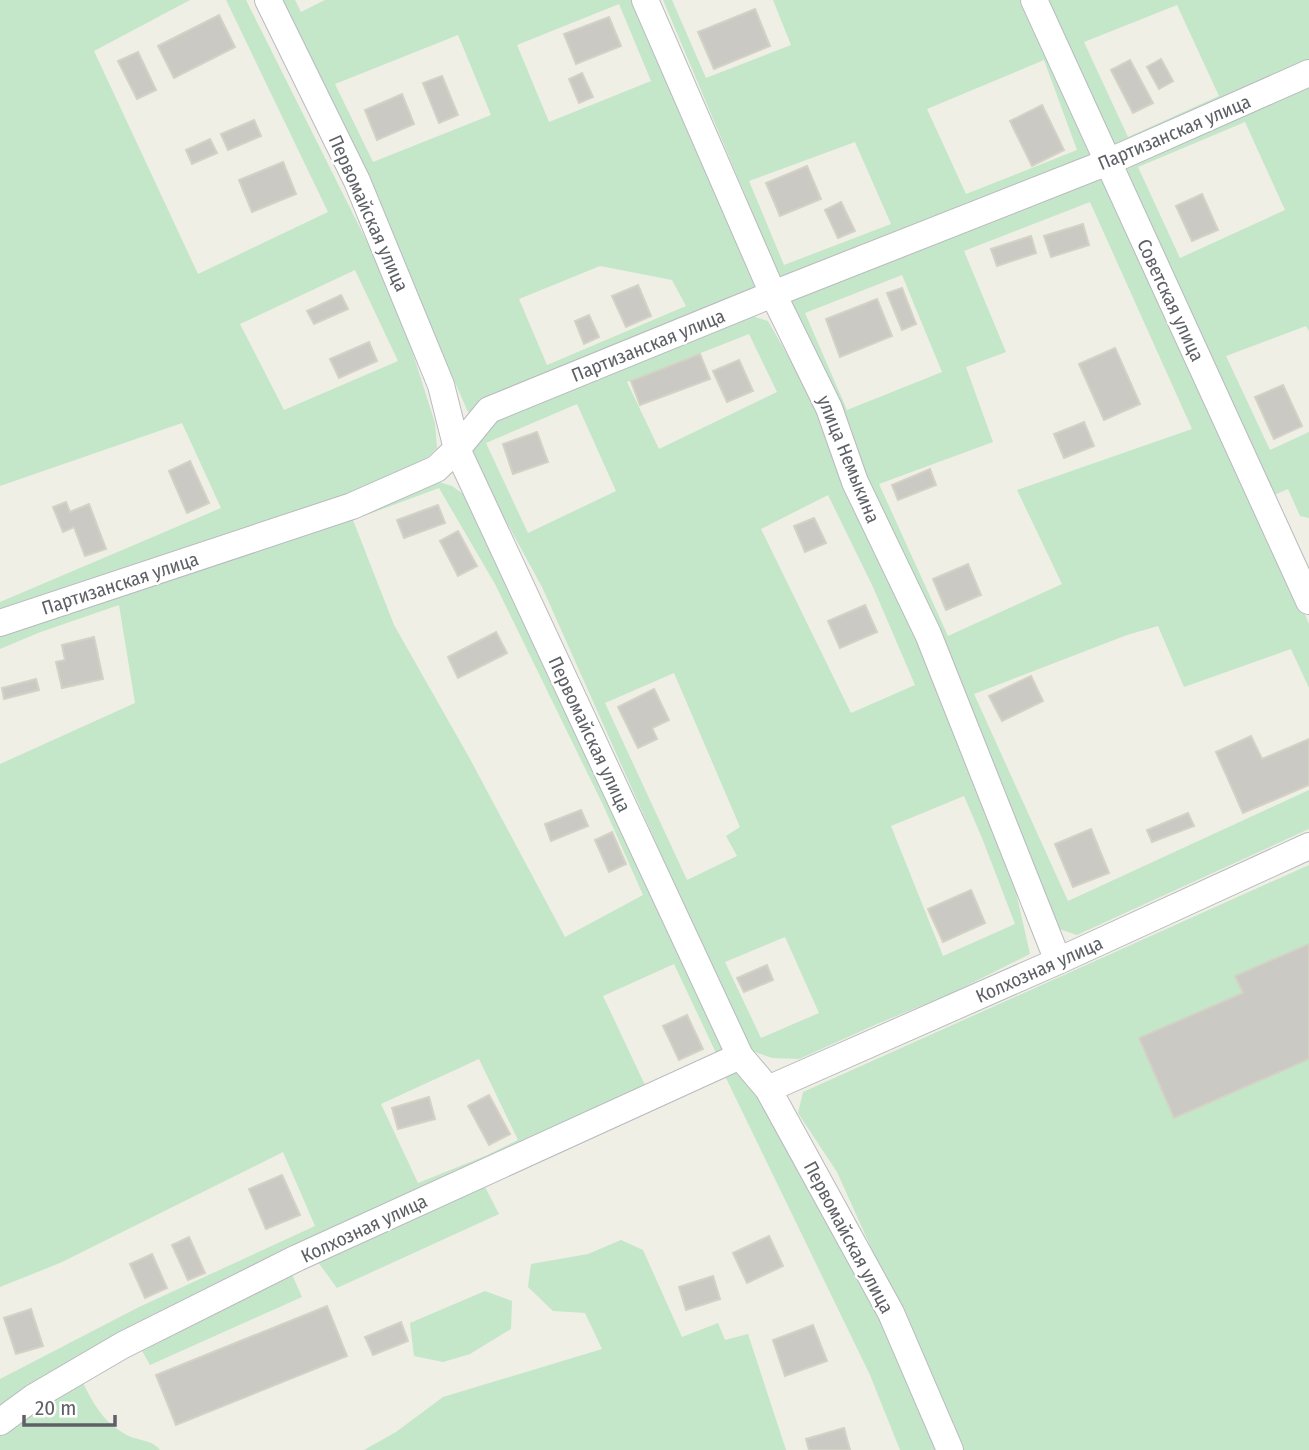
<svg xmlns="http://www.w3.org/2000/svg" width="1309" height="1450" viewBox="0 0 1309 1450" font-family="'Fira Sans Condensed',sans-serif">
  <rect width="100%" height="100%" fill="#efefe6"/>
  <path fill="#c4e6c9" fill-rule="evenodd" d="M0,0H190L94,51L198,274L328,212L226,0H246L396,300L435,423L437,448L421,463L383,483L0,614V602L221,508L182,423L0,486ZM355,270L398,361L284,410L240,324Z
    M277,0H295L301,12L325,0H632L761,288L468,412L364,175ZM619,4L651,81L549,122L517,45ZM458,35L491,115L373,162L335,84ZM600,266L672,280L686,306L547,365L519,299Z
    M663,0H672L706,78L791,45L773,0H1027L1097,155L781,280ZM1044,60L1077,150L966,194L927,109ZM855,142L891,224L784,265L749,181Z
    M1043,0H1309V66L1113,151ZM1177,5L1219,96L1128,137L1084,42Z
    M1309,80V331L1306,326L1226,356L1270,450L1309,432V518L1300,516L1288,489L1272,496L1119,163ZM1245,122L1285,210L1180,258L1138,167Z
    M1102,173L1253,490L1309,624V688L1291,649L1184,687L1158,626L1127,635L974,694L1068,901L1309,790V829L1077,935L1056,928L785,295ZM1090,202L1192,429L1017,490L1062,584L948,636L879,484L993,442L966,367L1006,352L964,251ZM902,275L942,372L847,410L805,313Z
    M752,316L768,321L812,398L946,704L1008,857L1030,954L950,994L877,1024L799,1059L772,1058L752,1051L728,1004L542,587L472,459L470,445L481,427ZM749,334L777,392L659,449L627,382ZM577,404L616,491L528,533L486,443ZM828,495L873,587L915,685L851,713L761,529ZM674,673L740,827L726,836L737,856L687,880L605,703ZM964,796L982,838L1015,924L943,956L891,826ZM785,937L819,1013L761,1038L725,962Z
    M433,480L452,486L466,496L729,1055L0,1411V1379L139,1307L315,1226L283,1152L60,1263L0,1287V764L135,703L119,605L38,633L0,649V631ZM439,488L495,584L604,807L643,895L565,937L470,759L394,625L353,520ZM674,964L716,1053L645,1085L603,996ZM479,1059L518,1140L485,1156L418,1183L381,1104Z
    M1309,865V1450H962L837,1172L798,1113L803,1092Z
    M741,1069L777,1124L885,1317L944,1450H900L870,1375L725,1076Z
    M483,1183L499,1214L337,1288L315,1258Z
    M621,1240L643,1250L682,1337L718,1323L725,1340L748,1334L786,1450H364L396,1432L443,1397L602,1349L585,1313L553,1311L528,1287L531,1264L588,1254Z
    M290,1270L302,1297L150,1365L138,1344Z
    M485,1291L512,1301L511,1329L470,1354L443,1362L414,1356L410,1323Z
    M80,1377C92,1401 101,1420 125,1434C136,1441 152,1439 160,1450H0V1433Z"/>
  <path fill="#cbc9c4" stroke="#d4d1c5" stroke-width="2" d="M755,9L770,46L714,69L698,32Z
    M219,15L235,47L174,78L158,46Z
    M609,17L621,46L576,64L564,34Z
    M138,52L156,90L137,99L118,61Z
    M1161,59L1173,81L1159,89L1147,67Z
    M1130,60L1153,103L1133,113L1111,70Z
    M582,73L593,97L579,103L569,79Z
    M442,76L458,115L439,123L423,83Z
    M402,94L414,124L377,140L365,110Z
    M1042,105L1064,150L1032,166L1010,121Z
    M254,120L261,136L228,150L221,134Z
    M210,139L217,153L192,164L186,150Z
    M283,162L296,194L252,212L239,180Z
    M807,166L821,199L780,216L766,183Z
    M1202,194L1218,230L1192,241L1176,206Z
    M841,202L855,231L838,238L825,210Z
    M1083,224L1089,245L1051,257L1044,236Z
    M1031,236L1036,253L997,266L991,249Z
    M638,285L651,316L626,327L612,296Z
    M902,288L916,324L902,330L887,293Z
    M341,295L348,309L314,324L307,311Z
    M877,299L892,336L840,357L826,319Z
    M589,315L599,337L584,344L575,321Z
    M369,342L377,361L339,378L330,359Z
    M1115,348L1140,404L1104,420L1079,364Z
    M700,354L710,379L640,405L631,381Z
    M739,360L753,391L727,402L713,371Z
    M1283,385L1302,426L1274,439L1255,397Z
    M1084,422L1094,446L1064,458L1054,434Z
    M537,432L548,462L513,474L503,444Z
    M190,461L209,503L187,513L169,471Z
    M930,469L936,485L898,500L892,485Z
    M66,502L70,512L89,504L106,549L85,556L74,527L63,532L53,507Z
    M438,505L445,523L404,538L397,520Z
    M814,518L826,543L805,552L794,526Z
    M458,531L477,566L458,576L440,541Z
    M968,564L981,595L946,610L933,579Z
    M865,605L877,632L840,648L828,621Z
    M496,632L507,653L458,678L448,657Z
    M94,637L103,679L62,688L56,662L65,660L62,645Z
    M1031,676L1043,701L1002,721L989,696Z
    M36,679L39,690L4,699L2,688Z
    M654,689L669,720L652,728L657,739L638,748L618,707Z
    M1251,736L1262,759L1309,739V785L1243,813L1216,752Z
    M581,810L588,826L551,841L545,824Z
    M1188,813L1194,826L1152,842L1147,830Z
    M1091,829L1109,873L1073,887L1055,844Z
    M612,832L626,864L609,872L595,840Z
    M971,890L985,923L943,942L928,909Z
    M1309,944V1059L1174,1118L1139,1038L1243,993L1235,976Z
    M767,965L773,980L744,992L737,978Z
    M687,1015L703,1049L679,1060L663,1026Z
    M489,1095L510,1134L489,1145L468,1106Z
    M429,1097L435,1119L398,1129L392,1108Z
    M282,1175L300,1215L266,1229L249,1189Z
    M769,1236L783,1266L747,1283L733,1253Z
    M189,1237L205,1273L188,1280L172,1245Z
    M152,1254L167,1288L145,1298L130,1264Z
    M713,1276L720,1299L686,1310L679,1287Z
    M327,1306L347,1356L176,1425L156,1375Z
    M31,1309L43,1346L16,1354L4,1318Z
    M401,1322L408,1341L373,1355L365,1337Z
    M813,1325L827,1361L785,1376L773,1340Z
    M844,1428L850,1450H809L806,1439Z"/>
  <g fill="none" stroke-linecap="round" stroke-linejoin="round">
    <defs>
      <path id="street" d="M268,0L357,181L441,385L457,449L740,1056L768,1089L891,1313L950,1450
        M645,0L773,294L829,408L855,482L928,634L1058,961
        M1034,0L1309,601
        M0,623L352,506L436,469L457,449L489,410L773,294L1108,162L1309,73
        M768,1089L1058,961L1309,846
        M0,1422L34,1397L123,1345L297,1258L740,1056"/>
    </defs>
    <use href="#street" stroke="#b9babf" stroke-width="28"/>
    <use href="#street" stroke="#fff" stroke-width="26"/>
  </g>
  <g text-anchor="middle" stroke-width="5" stroke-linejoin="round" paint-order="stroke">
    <g font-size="19" fill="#5e6066" stroke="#fff">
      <text transform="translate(1174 132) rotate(-23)" y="7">Партизанская улица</text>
      <text transform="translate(369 213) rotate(66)" y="7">Первомайская улица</text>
      <text transform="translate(1171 300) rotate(65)" y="7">Советская улица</text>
      <text transform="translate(648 345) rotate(-22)" y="7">Партизанская улица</text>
      <text transform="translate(849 459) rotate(68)" y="7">улица Немыкина</text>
      <text transform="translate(120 583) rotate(-18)" y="7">Партизанская улица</text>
      <text transform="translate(590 734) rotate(65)" y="7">Первомайская улица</text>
      <text transform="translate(1039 969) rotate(-24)" y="7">Колхозная улица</text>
      <text transform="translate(364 1228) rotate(-25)" y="7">Колхозная улица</text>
      <text transform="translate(849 1237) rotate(62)" y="7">Первомайская улица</text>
    </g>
  </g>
  <path d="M24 1415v10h91v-10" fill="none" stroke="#5e6066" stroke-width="3.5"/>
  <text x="35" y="1415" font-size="21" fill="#5e6066" stroke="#ffffff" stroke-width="5" paint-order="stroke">20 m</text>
</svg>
